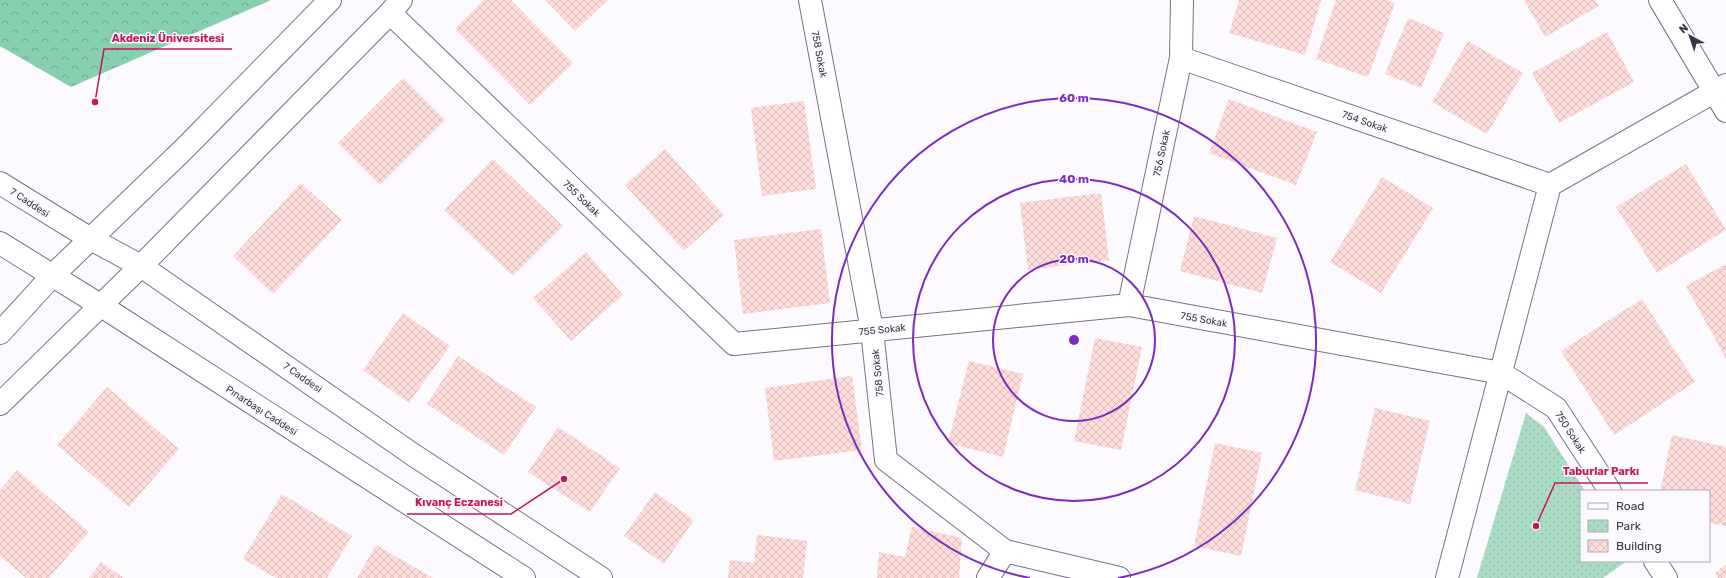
<svg xmlns="http://www.w3.org/2000/svg" width="1726" height="578" viewBox="0 0 1726 578" font-family="Rubik,sans-serif">
  <defs>
    <pattern id="forest-crowns" width="20" height="18" patternUnits="userSpaceOnUse"><rect width="20" height="18" fill="#87d0af"/><path d="M2 6a3 3 0 1 1 6 0M12 15a3 3 0 1 1 6 0" fill="none" stroke="#70aa90"/></pattern>
    <pattern id="park-dots" width="8" height="8" patternUnits="userSpaceOnUse"><rect width="8" height="8" fill="#aadbc4"/><path d="M2 2h.1M6 6h.1" fill="none" stroke="#93bda9" stroke-width="1.8" stroke-linecap="round"/></pattern>
    <pattern id="building-cross-hatch" width="8" height="8" patternUnits="userSpaceOnUse"><rect width="8" height="8" fill="#ffdddb"/><path d="M0 0l8 8M0 8l8-8" fill="none" stroke="#dbbebd"/></pattern>
  </defs>
  <rect width="100%" height="100%" fill="#fcf9ff"/>
  <path fill="url(#forest-crowns)" d="M0,0H271L71,87L0,46Z"/>
  <path fill="url(#park-dots)" d="M1526,413L1544,427L1585,491H1581V561H1627L1603,578H1477Z"/>
  <path fill="url(#building-cross-hatch)" d="M484,0H511L573,63L530,105L455,29Z
    M545,0H608L575,31Z
    M1239,0H1321L1305,55L1229,33Z
    M1336,0H1387L1395,3L1368,77L1316,59Z
    M1524,0H1595L1599,6L1545,37Z
    M1408,18L1444,33L1421,88L1385,74Z
    M1607,32L1634,82L1559,123L1532,73Z
    M1468,41L1523,73L1487,134L1432,102Z
    M403,78L445,120L380,185L338,143Z
    M1229,99L1317,132L1296,185L1209,153Z
    M804,101L816,189L762,196L751,108Z
    M665,149L724,215L684,251L625,185Z
    M493,159L563,226L513,276L444,210Z
    M1686,164L1726,230L1657,273L1616,207Z
    M1382,177L1433,208L1381,293L1330,262Z
    M301,183L342,220L273,294L233,256Z
    M1101,193L1109,260L1028,270L1020,203Z
    M1194,216L1277,238L1262,293L1180,271Z
    M821,229L830,303L743,314L734,240Z
    M586,252L623,295L571,341L533,298Z
    M1726,264V359L1686,286Z
    M1642,299L1695,382L1614,435L1561,351Z
    M403,313L450,346L409,403L363,370Z
    M1095,338L1142,347L1121,450L1074,441Z
    M458,356L536,407L504,455L427,404Z
    M969,361L1023,374L1003,457L948,443Z
    M852,376L862,450L774,461L765,388Z
    M107,387L179,449L129,507L57,445Z
    M1375,408L1430,421L1410,504L1355,490Z
    M558,427L620,468L590,512L528,472Z
    M1672,435L1726,447V526L1709,523V491H1660Z
    M1215,443L1262,453L1241,556L1194,546Z
    M17,470L89,532L49,578H26L0,556V490Z
    M655,492L694,520L664,564L624,536Z
    M282,494L352,536L327,578H276L243,559Z
    M912,527L962,538L959,578H877L879,552L905,557Z
    M757,535L807,541L803,578H728L730,560L754,563Z
    M376,545L433,578H357Z
    M101,562L124,578H89Z
    M1726,564V578H1718L1715,573Z"/>
  <g fill="none" stroke-linecap="round" stroke-linejoin="round">
    <defs>
      <path id="minor" d="M810,0L872,330L886,460L1005,551L1119,578
        M1660,0L1726,111
        M390,13L734,344L1129,305L1501,373L1556,408L1610,491
        M1181,58L1550,185
        M0,183L89,238L141,266L412,454L601,578
        M0,243L100,305L524,578
        M1129,305L1181,58L1182,0
        M0,333L53,275L185,148L330,0
        M0,404L141,266L390,13L401,0
        M1655,561L1666,578
        M988,578L1005,551
        M1447,578L1550,185L1726,85"/>
    </defs>
    <use href="#minor" stroke="#7b6f87" stroke-width="24"/>
    <use href="#minor" stroke="#fff" stroke-width="22"/>
  </g>
  <g fill="none" stroke="#7b2cbf" stroke-width="2">
    <circle cx="1074" cy="340" r="81"/>
    <circle cx="1074" cy="340" r="161"/>
    <path d="M1030 578A242 242 0 1 1 1118 578"/>
  </g>
  <g text-anchor="middle" stroke-width="3" stroke-linejoin="round" paint-order="stroke">
    <g font-size="10" fill="#3b3640" stroke="#fcf9ff">
      <text transform="translate(820 54) rotate(79)" y="4">758 Sokak</text>
      <text transform="translate(1365 121) rotate(19)" y="4">754 Sokak</text>
      <text transform="translate(1161 153) rotate(-78)" y="4">756 Sokak</text>
      <text transform="translate(582 198) rotate(44)" y="4">755 Sokak</text>
      <text transform="translate(30 202) rotate(33)" y="4">7 Caddesi</text>
      <text transform="translate(1204 319) rotate(10)" y="4">755 Sokak</text>
      <text transform="translate(882 329) rotate(-6)" y="4">755 Sokak</text>
      <text transform="translate(877 373) rotate(-96)" y="4">758 Sokak</text>
      <text transform="translate(303 377) rotate(35)" y="4">7 Caddesi</text>
      <text transform="translate(262 410) rotate(33)" y="4">Pınarbaşı Caddesi</text>
      <text transform="translate(1571 432) rotate(57)" y="4">750 Sokak</text>
    </g>
  </g>
  <circle cx="1074" cy="340" r="6" fill="#7b2cbf" stroke="#fcf9ff" stroke-width="2"/>
  <g font-size="12" text-anchor="middle" font-weight="bold" fill="#7b2cbf" stroke="#fcf9ff" stroke-width="3" stroke-linejoin="round" paint-order="stroke">
    <text x="1074" y="102">60 m</text>
    <text x="1074" y="183">40 m</text>
    <text x="1074" y="263">20 m</text>
  </g>
  <path fill="none" stroke="#c2185b" stroke-width="1.5" d="M95 102L104 49H232M1536 526L1555 483H1648M564 479L511 514H407"/>
  <g fill="#c2185b" stroke="#fcf9ff" stroke-width="1.5">
    <circle cx="95" cy="102" r="4"/>
    <circle cx="1536" cy="526" r="4"/>
    <circle cx="564" cy="479" r="4"/>
  </g>
  <g font-size="11" text-anchor="middle" font-weight="bold" fill="#c2185b" stroke="#fcf9ff" stroke-width="3" stroke-linejoin="round" paint-order="stroke">
    <text x="168" y="42">Akdeniz Üniversitesi</text>
    <text x="1601" y="475">Taburlar Parkı</text>
    <text x="459" y="506">Kıvanç Eczanesi</text>
  </g>
  <rect x="1580" y="490" width="130" height="72" fill="#fcf9ff" stroke="#afabb3"/>
  <rect x="1588" y="503" width="20" height="6" fill="#ffffff" stroke="#afabb3"/>
  <text x="1616" y="510" font-size="12" fill="#3b3640">Road</text>
  <rect x="1588" y="520" width="20" height="12" fill="url(#park-dots)" stroke="#afabb3"/>
  <text x="1616" y="530" font-size="12" fill="#3b3640">Park</text>
  <rect x="1588" y="540" width="20" height="12" fill="url(#building-cross-hatch)" stroke="#afabb3"/>
  <text x="1616" y="550" font-size="12" fill="#3b3640">Building</text>
  <g transform="translate(1690 36) rotate(320)" stroke="#fcf9ff" stroke-width="3" paint-order="stroke">
  <path d="M0-3L7 15L0 10L-7 15Z" fill="#3b3640"/>
  <text y="-6" font-size="11" font-weight="bold" text-anchor="middle" fill="#3b3640">N</text>
  </g>
</svg>
